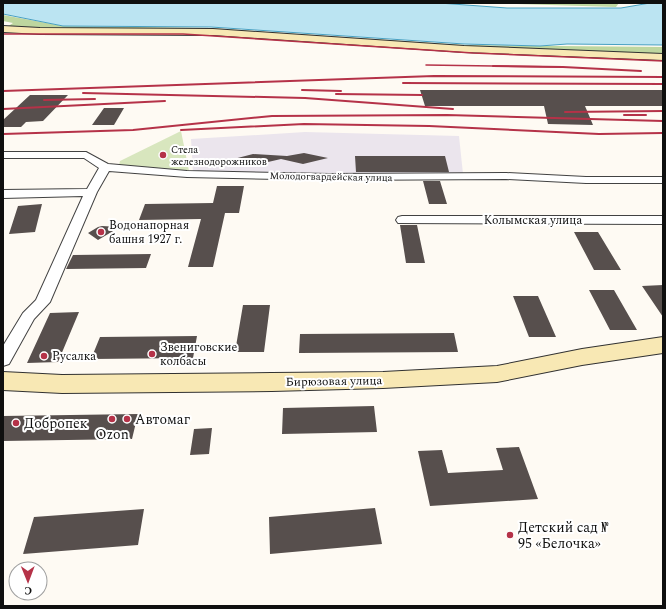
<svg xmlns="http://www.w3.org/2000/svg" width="666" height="609" viewBox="0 0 666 609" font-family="Spectral,serif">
  <rect width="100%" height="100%" fill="#fefaf3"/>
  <path fill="#ebe5ed" d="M305,132L459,136L463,174L193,172L191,139Z"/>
  <path fill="#d8e6be" d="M181,131L189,171L119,165L120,161Z"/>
  <path fill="#bed69f" d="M484,3H619L616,7Z
    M3,15L63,26L210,28L465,45L663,47V55L465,47L306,36L36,29L7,27L13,23L3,21Z"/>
  <path fill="#bbe4f2" stroke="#48a1c3" d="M3,3H439L507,8H621L650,3H663V45L567,44L540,46L464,44L211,27L63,26L3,14Z"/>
  <path fill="#574f4d" d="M420,90H663V106H585L593,125L548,124L544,106H425Z
    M30,95H68L43,121L26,122L21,127H3V120Z
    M104,108H124L114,125H92Z
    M304,153L328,158L303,164L281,159L255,165L226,162V161L253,154L287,156Z
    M355,156H445L449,172H356Z
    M423,181H440L447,204H429Z
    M217,186H244L239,213H225L213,267H188L201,219L139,220L145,204L213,203Z
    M42,204L35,232L9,234L18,206Z
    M400,225H417L425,263H406Z
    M98,227L102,226L120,227L98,240L88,233Z
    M574,232H598L621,270H594Z
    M151,254L146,268L66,269L73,255Z
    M663,285V317L642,286Z
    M589,290H614L637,330H610Z
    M513,296H538L556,337H529Z
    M243,305H270L264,352H235Z
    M79,312L58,362L27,363L50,313Z
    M454,333L458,352L299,353L300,334Z
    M197,336L193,358L91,359L100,337Z
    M374,406L377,432L282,434L283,408Z
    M138,414L132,439L3,441V416Z
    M212,428L209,454L190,455L194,429Z
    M519,447L538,499L430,506L418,451L442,450L448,473L503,470L496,448Z
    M375,508L382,544L270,554L269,517Z
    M144,509L138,545L23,554L34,517Z"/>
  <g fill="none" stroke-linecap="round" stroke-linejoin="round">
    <defs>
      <path id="minor" d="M3,152H86L108,164L187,171L329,174L506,173L586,177H663V183H586L506,179L329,180L187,177L109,171L97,192L50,302L34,319L9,364L3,366V346L23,313L36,300L83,196L3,198V190L87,189L99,168L84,158H3Z
        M402,216H663V224L398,223L396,220L398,217Z"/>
      <path id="secondary" d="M3,26L40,28L213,29L464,46L663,54V60L464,52L213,35L40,34L3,32Z
        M663,337V353L582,365L497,382L383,388L272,391L62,393L3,390V372L62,375L272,373L383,372L497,366L582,349Z"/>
    </defs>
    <use href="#minor" stroke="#424242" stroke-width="2"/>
    <use href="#secondary" stroke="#313131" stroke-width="2"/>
    <use href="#minor" fill="#fff" fill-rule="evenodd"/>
    <use href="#secondary" fill="#f8e8b4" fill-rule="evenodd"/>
    <path stroke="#b53248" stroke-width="1.5" d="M3,34H183L473,53L663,61
      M426,65L562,67"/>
    <path stroke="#b53248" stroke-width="2" d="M493,66L563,67L641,71
      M403,83L663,84
      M302,90L341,91
      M3,91L434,76L663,77
      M83,93L305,98L453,109
      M336,94L422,95
      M44,100L95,99
      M3,109L165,101
      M565,112L663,111
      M624,115H646
      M181,130L304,124L429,126L599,134L663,133
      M3,134L133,130L272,116L447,115L663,121"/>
  </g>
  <g fill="#b53248" stroke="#fff" stroke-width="1.5">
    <circle cx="163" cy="155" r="4"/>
    <circle cx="101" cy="232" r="4"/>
    <circle cx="152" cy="354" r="4"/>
    <circle cx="44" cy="356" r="4"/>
    <circle cx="112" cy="419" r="4"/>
    <circle cx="127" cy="419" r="4"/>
    <circle cx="16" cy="423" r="4"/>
    <circle cx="510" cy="535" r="4"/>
  </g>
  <g text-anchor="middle" stroke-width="4" stroke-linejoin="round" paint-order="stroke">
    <g font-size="10" fill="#0f0f0f" stroke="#fff" text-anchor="start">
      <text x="171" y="153">Стела<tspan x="171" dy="12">железнодорожников</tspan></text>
    </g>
    <g font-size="10" fill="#0f0f0f" stroke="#fff">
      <text transform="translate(331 176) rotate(1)" y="4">Молодогвардейская улица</text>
    </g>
    <g font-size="12" fill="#0f0f0f" stroke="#fff">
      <text x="533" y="224">Колымская улица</text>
      <text transform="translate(334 381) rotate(-1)" y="4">Бирюзовая улица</text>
    </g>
    <g font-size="12" fill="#0f0f0f" stroke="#fff" text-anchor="start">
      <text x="109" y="229">Водонапорная<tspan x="109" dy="14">башня 1927 г.</tspan></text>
      <text x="160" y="351">Звениговские<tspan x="160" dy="14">колбасы</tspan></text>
      <text x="52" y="360">Русалка</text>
    </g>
    <g font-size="14" fill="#0f0f0f" stroke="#fff" text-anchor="start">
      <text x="135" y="424">Автомаг</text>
      <text x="24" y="428">Добропек</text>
      <text x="112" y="439" text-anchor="middle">Ozon</text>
      <text x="518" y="532">Детский сад №<tspan x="518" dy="16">95 «Белочка»</tspan></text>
    </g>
  </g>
  <rect width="666" height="609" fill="none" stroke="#0f0f0f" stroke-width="8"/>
  <g transform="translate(28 581) rotate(179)"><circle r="19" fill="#ffffff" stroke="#9f9f9f"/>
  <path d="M0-3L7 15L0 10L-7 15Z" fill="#b53248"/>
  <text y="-6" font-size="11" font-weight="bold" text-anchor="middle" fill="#0f0f0f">С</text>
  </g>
</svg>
